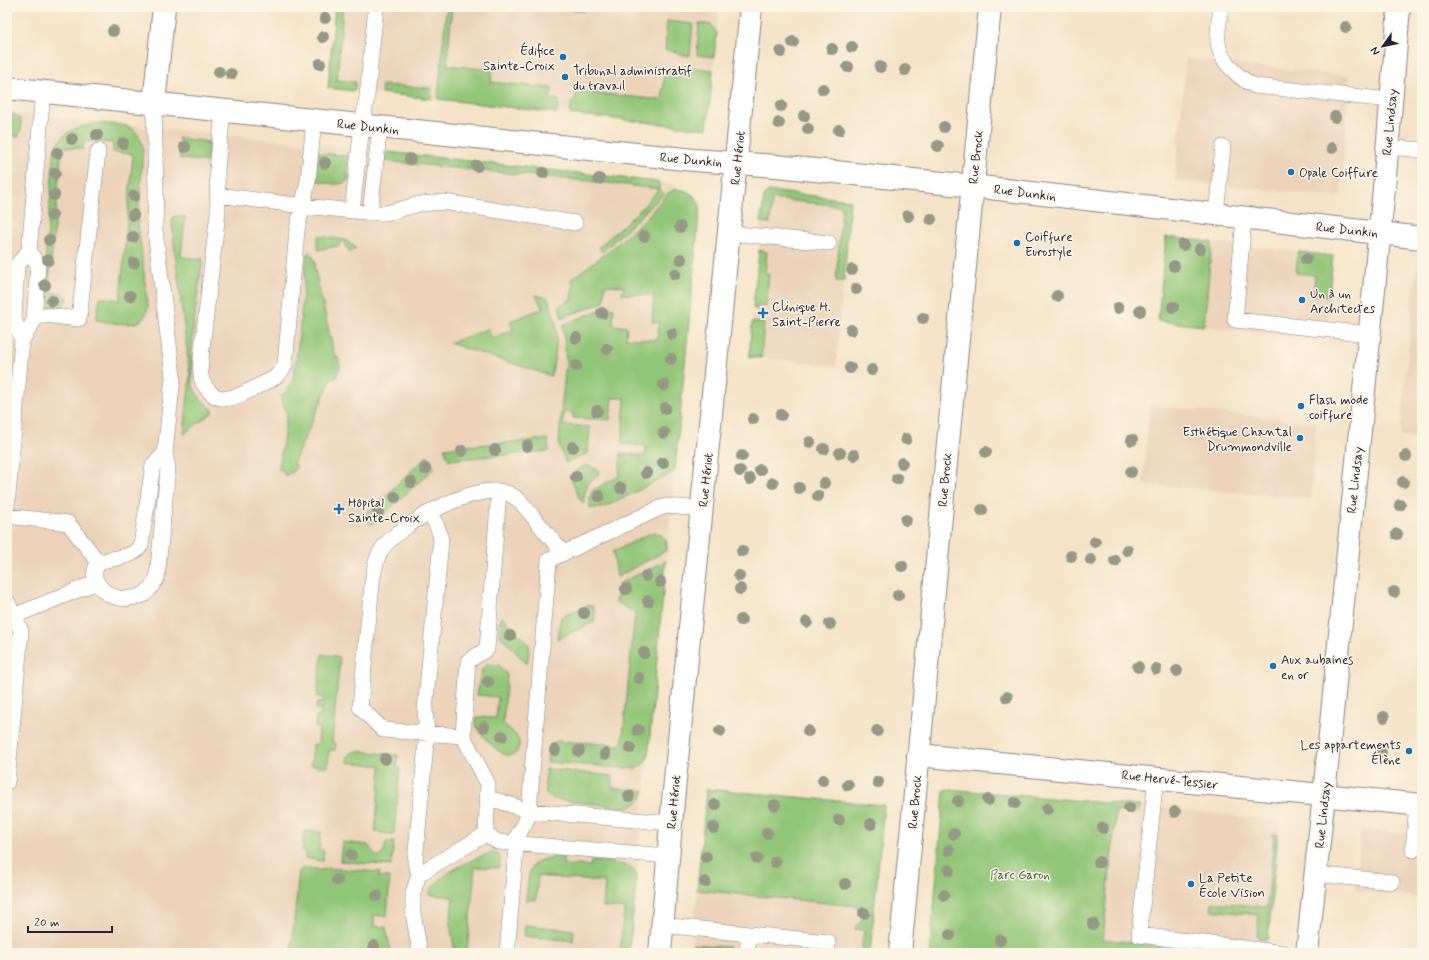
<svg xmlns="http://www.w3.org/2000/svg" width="1429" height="960" viewBox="0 0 1429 960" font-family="Mynerve,sans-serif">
  <rect width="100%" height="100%" fill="#fcf5e5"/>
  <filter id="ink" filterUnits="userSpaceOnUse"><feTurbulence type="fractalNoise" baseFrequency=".025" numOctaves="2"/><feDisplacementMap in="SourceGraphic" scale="8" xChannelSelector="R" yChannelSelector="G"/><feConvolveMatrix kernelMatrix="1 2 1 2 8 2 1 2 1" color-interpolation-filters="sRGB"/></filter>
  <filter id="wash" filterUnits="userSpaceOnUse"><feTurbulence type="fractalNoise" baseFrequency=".012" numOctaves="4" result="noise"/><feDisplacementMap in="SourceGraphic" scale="16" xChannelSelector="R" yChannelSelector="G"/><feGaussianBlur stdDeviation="0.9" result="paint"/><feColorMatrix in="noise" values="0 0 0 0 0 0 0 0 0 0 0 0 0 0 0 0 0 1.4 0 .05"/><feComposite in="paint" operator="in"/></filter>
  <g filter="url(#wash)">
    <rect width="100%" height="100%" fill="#f5e3c8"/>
    <path fill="#ebd2b8" d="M335,7H719L707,129L328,88Z
      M1186,59L1350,76L1341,194L1337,197L1175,180Z
      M7,113L323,145L676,184V189L686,190L697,199L700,206L629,953H7Z
      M769,191L850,200L836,366L749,357L764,197L765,194Z
      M1166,237L1333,256L1326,339L1158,321Z
      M1416,269L1422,270V438L1400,436Z
      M1150,405L1316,423L1311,499L1143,484Z
      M1117,803L1279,821L1267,953H1097L1103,935Z
      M1361,830L1422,835V897L1355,890Z
      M697,890L875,908L870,953H691Z"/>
    <path fill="#91c577" stroke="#5a7459" d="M335,7H343L337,80L356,82L354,91L328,88Z
      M452,7L447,65L492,70L491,82L552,88L550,99L559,100L557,113L438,99L446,11Z
      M545,7H584V11Z
      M667,21L693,24L690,56L678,54V52L665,50Z
      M699,23L712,25L717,33L714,57L697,55Z
      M677,66L713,70L707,129L570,114L571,102H575L576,91L662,100L665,69L676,70Z
      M382,85L431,88V99L381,93Z
      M7,113L14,114L21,120V130L18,137L7,136Z
      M99,123C121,125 138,122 143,148L138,223L148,307C147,312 145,318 140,321C132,327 107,322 96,320L100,297L120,300L133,154L113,152V143L84,141L83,149L62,147L48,292L63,293L68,297V300C60,310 51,312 42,302L54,152C56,148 57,143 60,140C67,129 87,125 99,123Z
      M179,138L209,142L208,162L180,159Z
      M388,152L659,182V189L664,194L602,252L599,247L640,210L659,189L608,183L384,161V156Z
      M317,153L348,156L347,176H350C346,189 328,183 318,181L315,178Z
      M675,189C688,190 695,194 700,206L675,470L672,473L616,502L601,508H590V497L593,490L619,476L621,453L645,456L646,446L622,444L625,398H612L610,420L573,418V413L564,412L563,425L590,427L588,453L566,463L559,445L561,412L566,362L563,325L607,307L614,308L613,325L627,327L626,338L657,340L659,322H652L654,295L622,294L624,286L605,285L604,302L562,318L559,306L571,299L573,286L571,279L612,249L648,216L668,193Z
      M769,191L850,200L844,281H836L842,206L772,199L770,223L761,222L764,197L765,194Z
      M175,216L185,217L181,257L203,259C198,295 190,335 192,371C192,376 192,382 193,386C197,397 205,403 213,410L212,413L184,434L190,377L172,227V219Z
      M318,236L346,240L356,248L350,252L345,245L346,243L344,241L338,246L318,250Z
      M1166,237L1212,242L1204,326L1158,321Z
      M759,250L767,252L765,273L769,274L766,307L757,306V309L753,308Z
      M310,252L311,256H313L316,265H314L335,358L338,357L340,367L336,378L332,377L293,464L297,466L292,473L290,472L287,476L279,469L287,414L280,396L287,392L293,379L297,354L307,254Z
      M1298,252L1333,256L1329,296L1313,295L1315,275L1296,273Z
      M536,295L548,298C550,305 553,312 555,319C559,338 555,358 551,376L449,343L488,329L492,338L513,330L510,321L544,308L543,306H541Z
      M752,322L764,323L761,358L749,357Z
      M548,439L549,451L449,460L444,448Z
      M428,455L434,468L372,525L364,516Z
      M583,466H588L597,469L599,472C597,479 592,479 588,484C585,489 584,497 584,503L580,500L570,476Z
      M655,532C664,535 668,541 667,550L617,577L613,552L646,535Z
      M666,561L648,758L643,764L636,769L547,762L549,748L557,741L622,745L635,613L616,602L619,587L618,584Z
      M588,605L593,606L595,612L594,622L557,639L561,617Z
      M502,616L530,646L527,664L500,636L498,627Z
      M322,654L340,657L332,742L336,743L335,750H329L328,767L311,765L313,744L318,745L319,728L315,727L316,716H321V709H316L317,703H323V697H317Z
      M488,664L499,665L507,675L503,723C513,733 525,738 516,753C512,755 508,756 504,754C494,750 479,733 475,723L477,717L496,718L498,697L477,695L482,669Z
      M356,751L398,755L397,767L400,768L394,835L375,832L381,766L347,762L348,755Z
      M546,769L613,776L612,788L645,791C640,802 638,804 627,808L552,799L546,794L545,785Z
      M707,789L884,805L870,953H861L864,930L854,929L862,920L861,913L856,906L697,890Z
      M948,789L1140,806L1138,811L1134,813L1116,811L1103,939L1167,947L1173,953H1129L1098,949L1097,953H930L944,791Z
      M304,831L321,832L319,851H324L323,861L305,858L306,852L302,851Z
      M1271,834H1278L1268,939H1260L1257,936L1259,915L1211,910L1212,902L1267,907L1274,838Z
      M342,842L368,845L376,856H381L384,852L386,842H394L391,866L340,861Z
      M493,853L499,854C501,858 501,864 498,868L475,867L467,953H455L450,923L453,897L429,895C433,877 475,856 493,853Z
      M563,857V864L591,866V861C607,862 625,861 637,873L629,953H620L624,909L603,907L605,882L538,876L536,900H526C530,868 526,858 563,857Z
      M304,867L320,870L329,868L380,872L379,877H390L387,916L374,915V926L386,927L391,953H291L299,871Z
      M525,925L574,930L573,941L524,936Z
      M692,944L729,947L728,953H691Z"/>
  </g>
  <g filter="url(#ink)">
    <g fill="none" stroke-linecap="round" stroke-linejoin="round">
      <defs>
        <path id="lane" d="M1221,7C1220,18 1217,31 1218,42C1219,61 1240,79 1255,86L1390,100
          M154,103L156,191L155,230L173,377L165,453L168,468L157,578C153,584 149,592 143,595C135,598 123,600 115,597C105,594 92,582 95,570C100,552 129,565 141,545L153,465L165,453
          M223,111L217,169L218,212L202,349C201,359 199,371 202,380C203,385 207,389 211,393C224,405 243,394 256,387C268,381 279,378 285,365L297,230L308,181L314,121
          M1387,147L1422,150
          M218,195L303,206L375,213H386L420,204L444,202L575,223
          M352,211L362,126L367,96L376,7
          M370,213L380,127
          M1216,214L1223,147
          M1244,218L1235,320L1369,334
          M729,233L829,243
          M29,251L38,265L34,321L22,340L14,319L17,265L29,251L43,92
          M35,314L79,319L98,151
          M7,506L22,340
          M7,516L68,523L99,563
          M7,601L21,631L7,782
          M14,616L97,582
          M463,736L383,730L360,707L372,584C374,572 375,559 382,549C401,523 471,485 504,492C511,494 515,497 520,501L563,553
          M1156,778L1139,935L1284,953
          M487,799L499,801L529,811L671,823
          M486,834L498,842L668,856
          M1413,850L1417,804
          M419,874L415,862L427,733L425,710L441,541C440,529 435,522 429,513
          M1315,874L1392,882
          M662,925L749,934L747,953
          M749,934L828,942L827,953
          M420,953L413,913V893L419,874L486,834L488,784L463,736L468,661L487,649L499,491
          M507,953L517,837C521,828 528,822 529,811L549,560L660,508L667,506L702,509"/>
        <path id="street" d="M7,88L694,160L776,166L972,186L1422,238
          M154,103L164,7
          M918,755L1422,805"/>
        <path id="secondary" d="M660,953L673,801L751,7
          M900,953L945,474L990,7
          M1307,953L1324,795L1384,188L1399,7"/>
      </defs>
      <use href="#lane" stroke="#8c8282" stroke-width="16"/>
      <use href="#street" stroke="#8c8282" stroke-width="24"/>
      <use href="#secondary" stroke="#8c8282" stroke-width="24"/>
      <use href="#lane" stroke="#fff" stroke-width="15"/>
      <use href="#street" stroke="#fff" stroke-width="22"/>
      <use href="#secondary" stroke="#fff" stroke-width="22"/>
    </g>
    <g fill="#969886">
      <circle cx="325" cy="18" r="6"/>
      <circle cx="1346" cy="27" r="6"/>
      <circle cx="113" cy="31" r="6"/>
      <circle cx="323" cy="37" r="6"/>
      <circle cx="793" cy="42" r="6"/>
      <circle cx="852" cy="47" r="6"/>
      <circle cx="832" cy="49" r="6"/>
      <circle cx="781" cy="52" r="6"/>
      <circle cx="320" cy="64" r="6"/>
      <circle cx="848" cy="67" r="6"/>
      <circle cx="880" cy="67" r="6"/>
      <circle cx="905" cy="70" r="6"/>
      <circle cx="219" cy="72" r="6"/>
      <circle cx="231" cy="74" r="6"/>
      <circle cx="823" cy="89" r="6"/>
      <circle cx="781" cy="106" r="6"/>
      <circle cx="804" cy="116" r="6"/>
      <circle cx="1335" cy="117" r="6"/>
      <circle cx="779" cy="123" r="6"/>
      <circle cx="944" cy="127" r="6"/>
      <circle cx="808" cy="129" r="6"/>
      <circle cx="839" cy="130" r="6"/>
      <circle cx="97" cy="135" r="6"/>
      <circle cx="72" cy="139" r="6"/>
      <circle cx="123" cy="143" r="6"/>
      <circle cx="938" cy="146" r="6"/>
      <circle cx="185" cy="147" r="6"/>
      <circle cx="1332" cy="148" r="6"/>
      <circle cx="57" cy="153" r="6"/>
      <circle cx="410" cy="159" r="6"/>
      <circle cx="325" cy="163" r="6"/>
      <circle cx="477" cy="166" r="6"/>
      <circle cx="55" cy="173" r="6"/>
      <circle cx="543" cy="173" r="6"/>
      <circle cx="599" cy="179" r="6"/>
      <circle cx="54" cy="195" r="6"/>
      <circle cx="134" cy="196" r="6"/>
      <circle cx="52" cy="215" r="6"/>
      <circle cx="133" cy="215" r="6"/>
      <circle cx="908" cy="216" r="6"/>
      <circle cx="931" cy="219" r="6"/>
      <circle cx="680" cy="227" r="6"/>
      <circle cx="644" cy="236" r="6"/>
      <circle cx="133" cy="237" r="6"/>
      <circle cx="49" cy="240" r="6"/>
      <circle cx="1183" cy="245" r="6"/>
      <circle cx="1200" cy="249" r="6"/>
      <circle cx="681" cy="259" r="6"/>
      <circle cx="1306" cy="259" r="6"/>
      <circle cx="48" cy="260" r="6"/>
      <circle cx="134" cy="263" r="6"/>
      <circle cx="1174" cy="266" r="6"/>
      <circle cx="852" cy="270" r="6"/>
      <circle cx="675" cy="274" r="6"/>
      <circle cx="45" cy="285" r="6"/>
      <circle cx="856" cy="289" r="6"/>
      <circle cx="130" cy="296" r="6"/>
      <circle cx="1057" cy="296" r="6"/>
      <circle cx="52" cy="301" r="6"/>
      <circle cx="1173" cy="307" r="6"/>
      <circle cx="1118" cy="308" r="6"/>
      <circle cx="1140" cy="311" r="6"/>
      <circle cx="602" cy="313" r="6"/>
      <circle cx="923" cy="318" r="6"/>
      <circle cx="851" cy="330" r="6"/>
      <circle cx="672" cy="334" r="6"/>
      <circle cx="576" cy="338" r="6"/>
      <circle cx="607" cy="349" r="6"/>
      <circle cx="671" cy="359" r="6"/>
      <circle cx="576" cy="366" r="6"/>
      <circle cx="850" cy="368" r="6"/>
      <circle cx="872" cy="370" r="6"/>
      <circle cx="664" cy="385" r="6"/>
      <circle cx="665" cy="408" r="6"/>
      <circle cx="597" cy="411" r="6"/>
      <circle cx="781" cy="415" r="6"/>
      <circle cx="753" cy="419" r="6"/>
      <circle cx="664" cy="433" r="6"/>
      <circle cx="906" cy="439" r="6"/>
      <circle cx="1132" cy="440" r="6"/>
      <circle cx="810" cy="442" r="6"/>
      <circle cx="527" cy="446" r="6"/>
      <circle cx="573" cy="447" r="6"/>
      <circle cx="824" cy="449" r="6"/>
      <circle cx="495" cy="450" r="6"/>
      <circle cx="462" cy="451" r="6"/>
      <circle cx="986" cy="452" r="6"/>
      <circle cx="840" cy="453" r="6"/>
      <circle cx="854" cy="455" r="6"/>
      <circle cx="742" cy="456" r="6"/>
      <circle cx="1406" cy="456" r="6"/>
      <circle cx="663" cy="463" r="6"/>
      <circle cx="902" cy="463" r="6"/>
      <circle cx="425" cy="469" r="6"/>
      <circle cx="760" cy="470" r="6"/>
      <circle cx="740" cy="471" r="6"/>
      <circle cx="1131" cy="472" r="6"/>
      <circle cx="646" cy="473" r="6"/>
      <circle cx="576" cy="477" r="6"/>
      <circle cx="750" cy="479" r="6"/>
      <circle cx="897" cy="479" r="6"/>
      <circle cx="411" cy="482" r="6"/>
      <circle cx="1403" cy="482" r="6"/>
      <circle cx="773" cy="483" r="6"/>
      <circle cx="824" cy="483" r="6"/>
      <circle cx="621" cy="488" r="6"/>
      <circle cx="799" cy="488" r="6"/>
      <circle cx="599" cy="496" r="6"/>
      <circle cx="818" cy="496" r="6"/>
      <circle cx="395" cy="497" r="6"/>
      <circle cx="1400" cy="505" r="6"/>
      <circle cx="982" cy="510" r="6"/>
      <circle cx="378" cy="512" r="6"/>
      <circle cx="906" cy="520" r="6"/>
      <circle cx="1397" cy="534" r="6"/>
      <circle cx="1095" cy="542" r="6"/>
      <circle cx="1127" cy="550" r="6"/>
      <circle cx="742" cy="551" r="6"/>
      <circle cx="1071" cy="556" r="6"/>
      <circle cx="1091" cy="560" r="6"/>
      <circle cx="1115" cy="561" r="6"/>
      <circle cx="902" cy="566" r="6"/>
      <circle cx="646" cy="576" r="6"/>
      <circle cx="739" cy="576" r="6"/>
      <circle cx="660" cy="582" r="6"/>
      <circle cx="626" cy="589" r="6"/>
      <circle cx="740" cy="589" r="6"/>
      <circle cx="1394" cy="592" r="6"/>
      <circle cx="898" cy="595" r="6"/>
      <circle cx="648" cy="601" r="6"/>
      <circle cx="584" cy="613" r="6"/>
      <circle cx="741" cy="620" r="6"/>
      <circle cx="807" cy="622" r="6"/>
      <circle cx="830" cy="624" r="6"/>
      <circle cx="510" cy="636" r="6"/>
      <circle cx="644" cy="653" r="6"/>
      <circle cx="1138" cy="667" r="6"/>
      <circle cx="1156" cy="669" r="6"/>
      <circle cx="1177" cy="671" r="6"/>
      <circle cx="639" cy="678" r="6"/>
      <circle cx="488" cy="682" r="6"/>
      <circle cx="1007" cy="697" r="6"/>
      <circle cx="1384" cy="717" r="6"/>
      <circle cx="484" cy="727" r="6"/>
      <circle cx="638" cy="730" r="6"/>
      <circle cx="720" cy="731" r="6"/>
      <circle cx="808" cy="731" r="6"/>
      <circle cx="877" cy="731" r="6"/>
      <circle cx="502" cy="736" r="6"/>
      <circle cx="630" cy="748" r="6"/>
      <circle cx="555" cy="750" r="6"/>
      <circle cx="579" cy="751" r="6"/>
      <circle cx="1381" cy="752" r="6"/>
      <circle cx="605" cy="754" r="6"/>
      <circle cx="385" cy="759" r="6"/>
      <circle cx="823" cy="780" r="6"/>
      <circle cx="878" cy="782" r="6"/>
      <circle cx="848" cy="785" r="6"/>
      <circle cx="629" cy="796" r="6"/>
      <circle cx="988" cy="800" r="6"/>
      <circle cx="958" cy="801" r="6"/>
      <circle cx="1015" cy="803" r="6"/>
      <circle cx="715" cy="805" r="6"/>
      <circle cx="775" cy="805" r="6"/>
      <circle cx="1129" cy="808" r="6"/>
      <circle cx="1047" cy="809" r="6"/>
      <circle cx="1175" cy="812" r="6"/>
      <circle cx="839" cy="820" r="6"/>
      <circle cx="871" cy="824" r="6"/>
      <circle cx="714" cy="828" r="6"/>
      <circle cx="1103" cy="828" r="6"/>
      <circle cx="767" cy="833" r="6"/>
      <circle cx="954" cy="834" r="6"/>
      <circle cx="949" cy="850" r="6"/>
      <circle cx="351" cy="855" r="6"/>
      <circle cx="706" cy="857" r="6"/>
      <circle cx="757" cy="858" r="6"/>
      <circle cx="775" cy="862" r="6"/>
      <circle cx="1099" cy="862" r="6"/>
      <circle cx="949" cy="870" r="6"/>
      <circle cx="337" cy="880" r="6"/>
      <circle cx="705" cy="882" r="6"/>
      <circle cx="845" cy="884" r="6"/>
      <circle cx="944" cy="895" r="6"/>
      <circle cx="377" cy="896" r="6"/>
      <circle cx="864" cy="913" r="6"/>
      <circle cx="1093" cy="924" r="6"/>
      <circle cx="950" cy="935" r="6"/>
      <circle cx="1000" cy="940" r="6"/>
      <circle cx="374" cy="946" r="6"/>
    </g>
  </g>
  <g fill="#1f6fb2" stroke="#fcf5e5" stroke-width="1.5">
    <circle cx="563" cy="57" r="4"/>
    <circle cx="565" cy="77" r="4"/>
    <circle cx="1291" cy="172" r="4"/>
    <circle cx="1017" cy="243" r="4"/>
    <circle cx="1302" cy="300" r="4"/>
    <path d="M761 307h4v4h4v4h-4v4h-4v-4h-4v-4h4z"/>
    <circle cx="1301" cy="406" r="4"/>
    <circle cx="1300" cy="438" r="4"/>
    <path d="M337 503h4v4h4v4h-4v4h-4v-4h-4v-4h4z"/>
    <circle cx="1273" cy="666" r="4"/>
    <circle cx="1409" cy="751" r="4"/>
    <circle cx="1191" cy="884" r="4"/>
  </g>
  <g text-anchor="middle" stroke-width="3" stroke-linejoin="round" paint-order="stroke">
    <g font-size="13" fill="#22223b" stroke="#fcf5e5" text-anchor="start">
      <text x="555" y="55" text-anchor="end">Édifice<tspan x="555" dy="15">Sainte-Croix</tspan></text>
      <text x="573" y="75">Tribunal administratif<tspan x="573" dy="15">du travail</tspan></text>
      <text x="1299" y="177">Opale Coiffure</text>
      <text x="1025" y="241">Coiffure<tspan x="1025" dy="15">Eurostyle</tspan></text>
      <text x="1310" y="298">Un à un<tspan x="1310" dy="15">Architectes</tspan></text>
      <text x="772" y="311">Clinique H.<tspan x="772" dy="15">Saint-Pierre</tspan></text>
      <text x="1309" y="404">Flash mode<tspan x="1309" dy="15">coiffure</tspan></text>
      <text x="1292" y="436" text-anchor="end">Esthétique Chantal<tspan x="1292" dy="15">Drummondville</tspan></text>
      <text x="348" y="507">Hôpital<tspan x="348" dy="15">Sainte-Croix</tspan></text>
      <text x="1281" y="664">Aux aubaines<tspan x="1281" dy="15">en or</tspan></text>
      <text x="1401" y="749" text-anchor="end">Les appartements<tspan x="1401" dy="15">Élène</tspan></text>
      <text x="1199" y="882">La Petite<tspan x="1199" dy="15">École Vision</tspan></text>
    </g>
    <g font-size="13" fill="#22223b" stroke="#fcf5e5">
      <text transform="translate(1389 122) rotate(-85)" y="5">Rue Lindsay</text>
      <text transform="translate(368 126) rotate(6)" y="5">Rue Dunkin</text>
      <text transform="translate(975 157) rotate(-84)" y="5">Rue Brock</text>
      <text transform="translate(737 158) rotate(-84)" y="5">Rue Hériot</text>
      <text transform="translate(691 159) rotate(5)" y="5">Rue Dunkin</text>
      <text transform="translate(1025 192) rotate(7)" y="5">Rue Dunkin</text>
      <text transform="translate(1347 229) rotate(6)" y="5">Rue Dunkin</text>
      <text transform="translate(705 480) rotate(-84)" y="5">Rue Hériot</text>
      <text transform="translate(944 480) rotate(-85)" y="5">Rue Brock</text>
      <text transform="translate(1354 480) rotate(-84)" y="5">Rue Lindsay</text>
      <text transform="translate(1170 779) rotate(6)" y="5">Rue Hervé-Tessier</text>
      <text transform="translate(673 802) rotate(-85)" y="5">Rue Hériot</text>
      <text transform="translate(914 802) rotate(-85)" y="5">Rue Brock</text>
      <text transform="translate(1322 815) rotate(-84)" y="5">Rue Lindsay</text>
    </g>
    <g font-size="13" fill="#495b50" stroke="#fcf5e5">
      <text x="1020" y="879">Parc Garon</text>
    </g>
  </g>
  <rect width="1429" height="960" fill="none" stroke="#fcf5e5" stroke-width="24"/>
  <g transform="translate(1383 46) rotate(237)" stroke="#fcf5e5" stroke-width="3" paint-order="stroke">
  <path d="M0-3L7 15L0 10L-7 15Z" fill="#22223b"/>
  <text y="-6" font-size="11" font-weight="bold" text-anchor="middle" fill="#22223b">N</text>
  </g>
  <path d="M28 926v6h84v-6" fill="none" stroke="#22223b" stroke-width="2"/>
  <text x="34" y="926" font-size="12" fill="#22223b" stroke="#fcf5e5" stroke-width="3" paint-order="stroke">20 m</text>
</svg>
